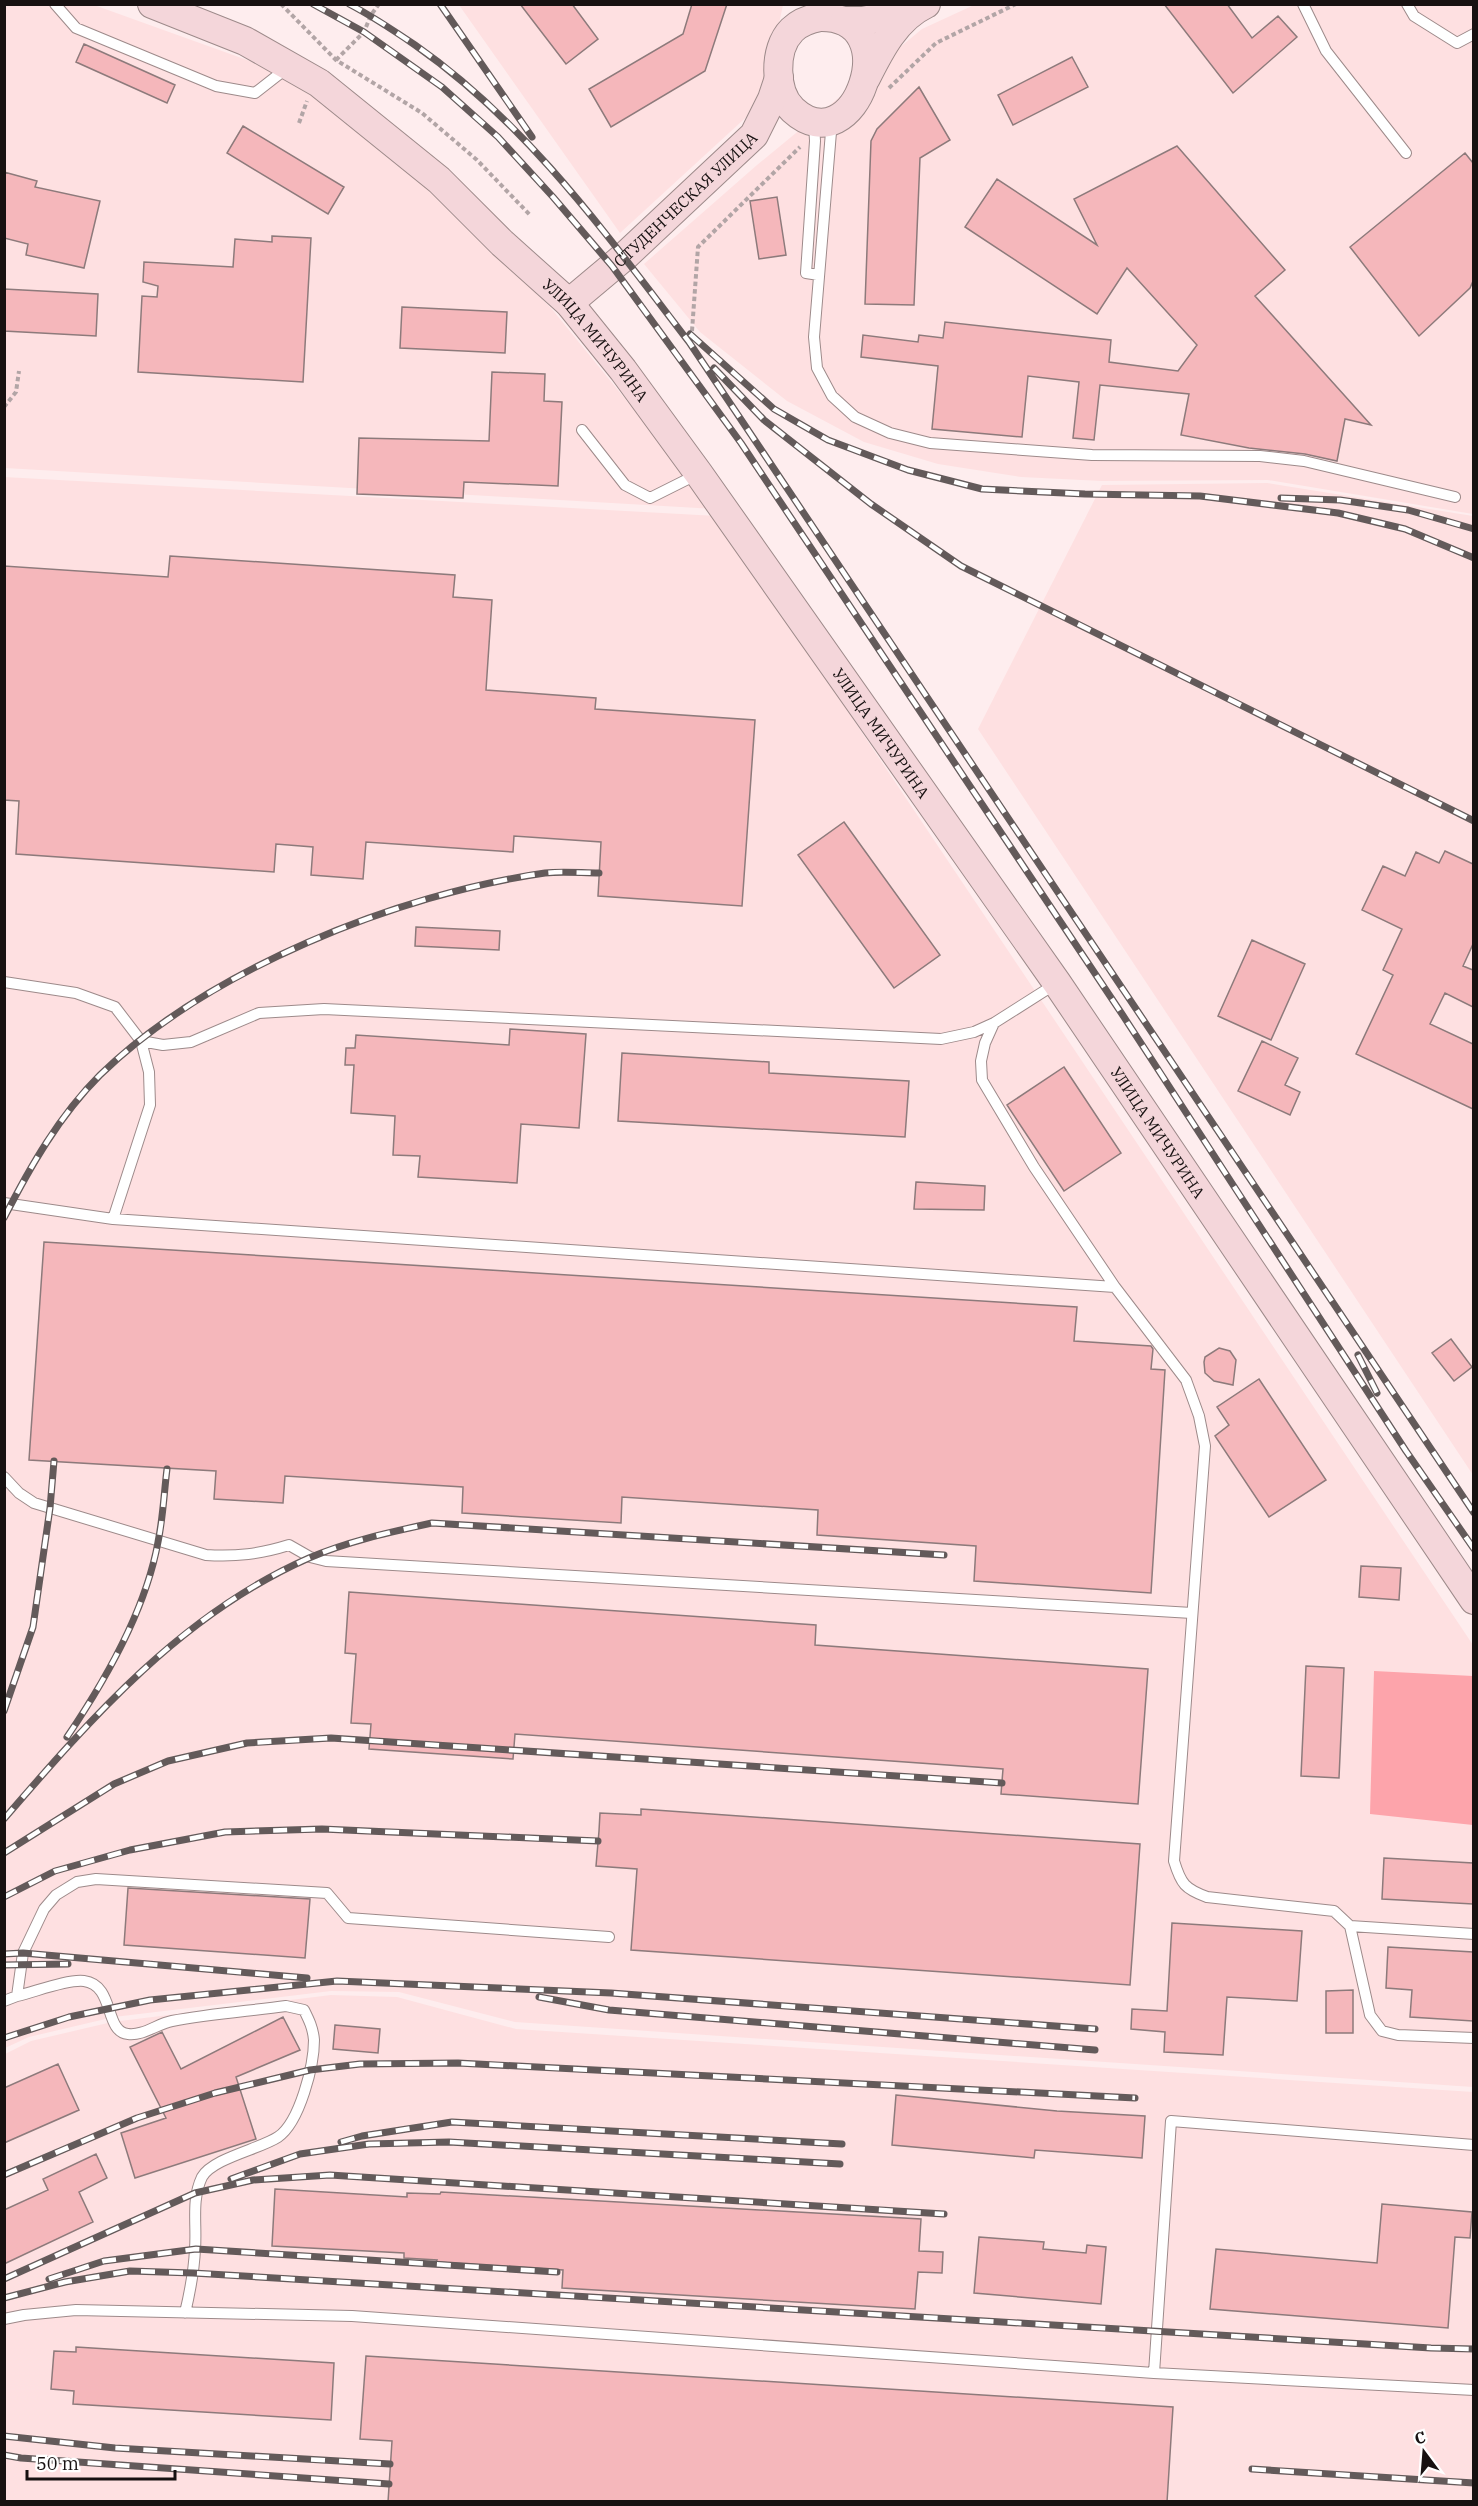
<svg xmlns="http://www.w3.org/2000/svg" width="1478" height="2506" viewBox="0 0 1478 2506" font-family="'IBM Plex Serif',serif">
  <rect width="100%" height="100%" fill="#feedee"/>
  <path fill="#fee0e1" d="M4,5H94L275,70L395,153L551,308L715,509L5,468Z
    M459,5H783L766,84L754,110L620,233Z
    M974,5H1473V514L1268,480L1102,481L1021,477L938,464L864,442L787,401L700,332L644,264L757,165L922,29Z
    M4,477L717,516L1473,1645V2087L515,2022L399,1992L331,1991L114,2017L29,2037L5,2048Z
    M1267,483L1473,516V1475L978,729L1102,485Z
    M331,1995L397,1997L516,2029L1473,2092V2501L5,2502V2054L31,2041L112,2022Z"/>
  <path fill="#fda4ab" d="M1374,1671L1473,1676V1825L1370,1814Z"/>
  <path fill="#f5b7bb" stroke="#8d7a7b" stroke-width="1.5" d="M520,4H572L598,39L566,64Z
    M692,4H727L705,71L611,127L589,89L683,34Z
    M1164,4H1227L1252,38L1278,16L1297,37L1233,93Z
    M84,44L175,85L167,103L76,62Z
    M1072,57L1088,87L1013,125L998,95Z
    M919,87L950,140L920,158L914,305L865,304L871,141L877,129Z
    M243,126L344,187L328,214L227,153Z
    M1177,146L1285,270L1255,296L1371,425L1345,419L1337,461L1305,454L1249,448L1181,435L1189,394L1100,385L1094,440L1073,438L1079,382L1028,376L1022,437L932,429L938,366L861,357L863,335L918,342L919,335L943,338L945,322L1111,340L1109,362L1178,371L1197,345L1127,268L1097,314L965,227L997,179L1097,245L1074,199Z
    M1465,153L1473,163V281L1470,288L1419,336L1350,247Z
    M4,172L37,181L35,187L100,201L84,268L26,255L28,244L4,238Z
    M777,197L786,255L759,259L750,201Z
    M272,236L311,238L303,382L138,372L142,296L157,297L158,286L143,282L144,262L233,267L235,239L272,242Z
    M4,289L98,294L96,336L4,331Z
    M402,307L507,312L505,353L400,348Z
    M492,372L545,374L544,401L562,402L558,486L464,482L463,498L357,494L359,438L489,441Z
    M170,556L455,575L453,597L492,600L486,690L596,698L595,709L755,720L742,906L598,896L601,842L514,836L513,852L366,842L363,879L311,875L313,847L276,844L274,872L16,854L19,801L4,800V566L168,577Z
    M844,822L940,955L894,988L798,855Z
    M1445,851L1473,864V944L1463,966L1473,970V1007L1445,993L1430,1024L1473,1044V1109L1356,1054L1393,975L1383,970L1402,929L1362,910L1383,866L1405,876L1416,852L1439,863Z
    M416,927L500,931L499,950L415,946Z
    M1252,940L1305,964L1271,1040L1218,1016Z
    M510,1029L586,1034L579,1128L521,1124L517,1183L418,1177L420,1156L393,1155L395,1116L351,1113L354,1065H345L346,1048H355L356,1035L509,1045Z
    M1262,1041L1298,1058L1285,1085L1300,1092L1290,1115L1238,1091Z
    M622,1053L769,1062V1073L909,1081L905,1137L618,1121Z
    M1064,1067L1121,1153L1064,1191L1007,1105Z
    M916,1182L985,1186L984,1210L914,1209Z
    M44,1242L1077,1307L1074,1341L1151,1346L1153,1349L1151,1369L1165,1370L1151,1593L974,1581L976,1546L817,1535L818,1510L622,1497L621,1523L462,1513L463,1487L285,1476L283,1503L214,1499L216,1471L29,1460Z
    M1451,1339L1472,1367L1454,1381L1432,1353Z
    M1219,1348L1230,1351L1236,1360L1233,1385L1214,1381L1205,1373L1204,1362L1205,1357Z
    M1259,1379L1326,1480L1269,1517L1215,1436L1229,1425L1217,1407Z
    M1361,1566L1401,1568L1399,1600L1359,1597Z
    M349,1592L816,1625L815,1645L1148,1669L1138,1804L1001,1794L1003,1769L515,1734L513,1759L369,1749L371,1724L351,1723L356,1654L345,1653Z
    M1306,1666L1344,1668L1339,1778L1301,1776Z
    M641,1809L1140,1844L1130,1985L631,1950L637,1869L596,1866L599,1831L600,1813L641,1815Z
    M1384,1858L1473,1863V1904L1382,1899Z
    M128,1888L310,1899L305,1958L124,1945Z
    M1172,1923L1302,1931L1297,2001L1227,1997L1223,2055L1164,2052L1165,2032L1131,2029L1132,2009L1167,2011Z
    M1388,1947L1473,1952V2021L1410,2017L1412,1990L1386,1988Z
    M1353,1990V2033H1326V1991Z
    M283,2017L300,2050L236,2077L256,2139L135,2178L121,2133L166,2118L130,2047L162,2032L181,2069Z
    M335,2025L380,2029L378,2053L333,2049Z
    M58,2064L79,2110L4,2143V2088Z
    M896,2095L1057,2111L1145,2116L1142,2158L1035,2150L1034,2158L892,2145Z
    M96,2154L107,2178L79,2192L93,2222L4,2264V2210L48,2190L43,2179Z
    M275,2189L407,2197V2193L440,2194L441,2192L921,2219L919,2251L943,2252L942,2273L918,2272L915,2309L562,2288L563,2270L436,2262L437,2260L404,2258V2253L272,2246Z
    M1382,2204L1472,2212L1470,2238L1455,2237L1448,2328L1210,2309L1216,2249L1377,2263Z
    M979,2237L1044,2242L1043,2249L1086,2253L1087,2245L1106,2247L1101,2304L974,2293Z
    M76,2347L334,2363L331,2420L73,2404L74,2391L51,2389L54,2351L76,2352Z
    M366,2356L1173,2407L1167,2502H388L392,2441L360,2439Z"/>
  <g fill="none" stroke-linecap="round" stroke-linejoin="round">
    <defs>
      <path id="lane" d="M55,4L76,28L216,86L255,93L287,68
        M1303,4L1326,51L1406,153
        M1407,4L1414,16L1457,43L1474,34
        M832,120L814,337L817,368L832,396L855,417L890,433L930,443L1092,455L1260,456L1304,461L1455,497
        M814,123L815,141L806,273L819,275
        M582,430L625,485L650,498L698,474
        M4,982L76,993L115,1007L141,1041L149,1072L150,1105L113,1219
        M994,1023L985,1043L981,1061L982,1080L1034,1167L1115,1287
        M141,1041L163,1045L191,1042L259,1013L324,1009L941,1039L974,1032L994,1023L1057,983
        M4,1203L113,1219L1115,1287L1186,1380L1199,1416L1205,1446L1174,1861C1181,1884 1185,1889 1207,1897L1334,1911L1350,1926L1370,2015L1382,2031L1398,2035L1474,2038
        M4,1477L19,1493L34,1503L206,1555C236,1557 260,1554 289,1545L310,1557L326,1561L1192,1613
        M1350,1926L1474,1934
        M17,1996C35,1992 67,1979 84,1981C115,1985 104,2032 128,2034C143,2036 157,2024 172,2021C209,2014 249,2011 286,2006L304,2010C309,2020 313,2028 314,2040C314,2065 300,2122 278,2137C260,2149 213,2158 202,2177C191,2200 197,2225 195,2249C194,2271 190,2292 185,2313
        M4,2001L17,1996L23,1953L44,1909L56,1895L77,1882L96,1879L327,1893L348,1918L609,1937
        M4,2319L24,2315L76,2310L352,2316L1154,2373L1474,2390
        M1154,2373L1171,2121L1474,2145"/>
      <g id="secondary">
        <path id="s1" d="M152,4L245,41L319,83L439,180L502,243L569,303L623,370L699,474L1057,983L1474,1600"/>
        <path d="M820,17C909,15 855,167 793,110C774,92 773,49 792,30C800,22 809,19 820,17Z"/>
        <path d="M845,21H863L911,11"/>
        <path d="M866,78C880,50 896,18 926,4"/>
        <path id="s2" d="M569,303L625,256L754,135L772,99L779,78"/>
      </g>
    </defs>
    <use href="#lane" stroke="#9d8a8a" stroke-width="12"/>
    <use href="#secondary" stroke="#9d8a8a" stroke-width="30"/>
    <path stroke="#b2a5a6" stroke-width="4" stroke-dasharray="4.5 3" stroke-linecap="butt" d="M281,4L336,60L422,113L477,160L530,215
      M336,60L364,32L371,15L379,4
      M889,88L936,43L1016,4
      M299,123L307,101
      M692,331L698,247L800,147
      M4,407L16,392L19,371"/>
    <use href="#lane" stroke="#fff" stroke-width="10"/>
    <use href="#secondary" stroke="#f4d6da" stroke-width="28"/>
    <defs>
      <path id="rail" d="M313,4L364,32L442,87L498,137L553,197L612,266L741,443L1122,1014L1406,1451L1474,1549
        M349,4C372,16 393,30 415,45C528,124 606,234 689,342L1474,1513
        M440,4L532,137
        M690,334L774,409L828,440L908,470L982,489L1085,494L1200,496L1338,513L1405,529L1474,558
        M714,368L764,420L871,504L961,566L1474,821
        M1281,498L1340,500L1408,510L1474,529
        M4,1218C30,1167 59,1116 100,1075C208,970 397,894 545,873C562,871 582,873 599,873
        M1358,1355L1377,1393
        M4,1711L33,1627L50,1508L54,1461
        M67,1737C105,1681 146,1609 158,1542C163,1518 164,1493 167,1469
        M4,1819C93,1716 182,1614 309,1558C348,1541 391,1532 432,1523L944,1555
        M4,1853L114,1784L168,1761L247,1743L331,1738L1002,1783
        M4,1897L55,1871L130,1850L225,1832L322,1829L598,1841
        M4,1954L23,1953L307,1978
        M4,1965L68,1964
        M539,1997L609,2010L1095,2050
        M4,2038L69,2017L150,2000L337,1981L611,1993L1095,2029
        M341,2142L362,2136L452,2122L842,2144
        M4,2175L137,2118L215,2093L310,2070L360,2064L458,2063L1135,2098
        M231,2179L300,2154L369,2144L449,2142L840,2164
        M4,2279L195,2193L253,2180L330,2175L944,2214
        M49,2279L104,2261L196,2249L557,2272
        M4,2298L65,2282L130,2271L193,2273L1431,2348L1474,2349
        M4,2436L115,2448L390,2464
        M4,2455L21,2458L389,2484
        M1252,2469L1474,2483"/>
    </defs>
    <use href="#rail" stroke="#635a5a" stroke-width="7"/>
    <use href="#rail" stroke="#fff" stroke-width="4.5" stroke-dasharray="14" stroke-linecap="butt"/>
  </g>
  <g text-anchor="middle" stroke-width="5" stroke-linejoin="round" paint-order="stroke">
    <g font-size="16" fill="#171111" stroke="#fff">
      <text dy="6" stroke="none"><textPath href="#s2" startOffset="156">СТУДЕНЧЕСКАЯ УЛИЦА</textPath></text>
      <text dy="6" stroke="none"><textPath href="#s1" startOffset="564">УЛИЦА МИЧУРИНА</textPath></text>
      <text dy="6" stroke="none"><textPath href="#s1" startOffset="1050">УЛИЦА МИЧУРИНА</textPath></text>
      <text dy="6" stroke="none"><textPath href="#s1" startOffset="1536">УЛИЦА МИЧУРИНА</textPath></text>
    </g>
  </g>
  <rect width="1478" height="2506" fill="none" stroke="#171111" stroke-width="12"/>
  <g transform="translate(1424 2452) rotate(344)" stroke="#ffffff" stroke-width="4.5" paint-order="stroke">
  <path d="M0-4.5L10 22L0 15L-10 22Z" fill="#171111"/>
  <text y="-9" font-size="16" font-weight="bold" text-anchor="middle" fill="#171111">С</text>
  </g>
  <path d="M27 2470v9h148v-9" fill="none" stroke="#171111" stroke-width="3"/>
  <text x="36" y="2470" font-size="18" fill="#171111" stroke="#ffffff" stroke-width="4.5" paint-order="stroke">50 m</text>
</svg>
